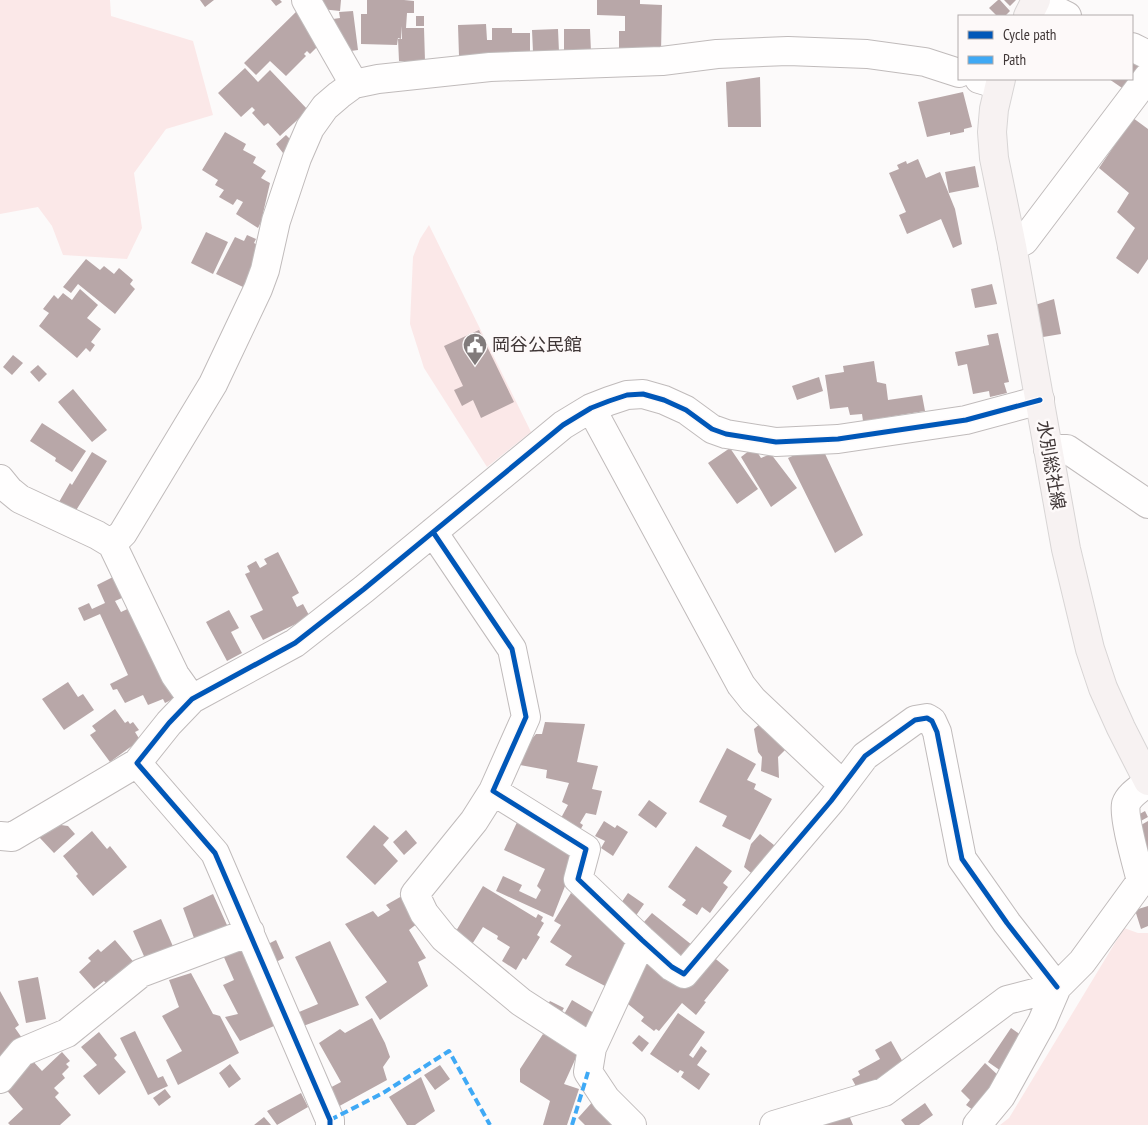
<svg xmlns="http://www.w3.org/2000/svg" width="1148" height="1125" viewBox="0 0 1148 1125" font-family="'PT Sans Narrow','Noto Sans JP',sans-serif">
  <rect width="100%" height="100%" fill="#fcfafa"/>
  <path fill="#fbe8e8" d="M0,0H110L111,16L193,41L213,115L166,129L134,173L142,228L127,259L63,255L52,226L38,207L0,214Z
    M429,225L531,432L487,467L424,368L410,324L413,257L420,239Z
    M1124,928L1138,933H1148V1125H1000L1009,1118Z"/>
  <path fill="#b8a7a8" d="M200,0H214L205,7Z
    M271,0H280L282,2L276,6Z
    M322,0H341L340,11L321,9Z
    M367,0H404L414,1V13H407L406,28H424L425,61H399L398,39H406H402V26L401,39L398,38L397,45L361,44V14H367Z
    M597,0H640V4L662,5L661,52L619,49V31H625V16L597,15Z
    M998,0H1000L1010,11L1005,16H997L989,8Z
    M1004,0H1016L1010,6Z
    M301,7L322,42L310,54L307,51L304,54L306,56L286,76L270,61L256,75L244,63Z
    M353,11L358,50L343,52L333,19L340,18L339,12Z
    M416,16H424V26H416Z
    M486,24L487,40H492V28H512V33H530V54L459,56L458,25Z
    M558,29L559,52H533L532,30Z
    M564,29H590L591,52L564,53Z
    M1132,61L1141,68L1125,90L1109,79H1132Z
    M245,68L258,82L270,70L308,110L280,136L268,123L264,126L252,113L255,110L252,107L241,117L218,93Z
    M760,77L761,127H728L726,82Z
    M963,92L972,127L964,129V132L950,135V132L927,137L918,102Z
    M1133,118L1148,129V259L1138,274L1116,258L1135,228L1117,212L1129,193L1099,168Z
    M225,132L246,144L243,150L256,157L253,163L266,171L261,178L270,183L261,222L258,228L236,214L243,202L237,199L233,205L219,197L224,190L215,185L218,180L202,170Z
    M286,135L294,143L283,153L276,144Z
    M918,159L926,178L940,172L955,209L962,244L953,248L941,219L907,234L899,215L906,212L889,173L899,169L897,165L906,161L907,164Z
    M975,166L979,187L949,193L945,172Z
    M206,232L228,242L213,274L191,263Z
    M247,235L256,239L254,243L263,248L243,287L216,274L235,237L244,241Z
    M86,259L100,270L104,266L114,274L119,268L133,280L130,284L135,289L115,314L78,284L71,293L63,287Z
    M992,284L997,304L975,308L971,289Z
    M80,289L98,305L87,318L101,329L91,342L95,345L90,352L86,348L77,358L39,326L49,313L43,309L54,295L58,299L63,293L72,300Z
    M1054,299L1061,334L1043,337L1035,305Z
    M479,330L514,402L481,418L473,400L462,406L454,390L463,386L444,346Z
    M998,333L1009,382L1004,383L1007,393L990,397L989,391L973,394L967,364L958,366L955,352L989,345L987,335Z
    M13,355L23,363L12,375L3,367Z
    M874,361L877,382L886,384L888,400L922,395L925,411L863,421L862,414L850,415L848,407L830,409L825,375L844,372L843,366Z
    M38,365L47,374L39,382L30,372Z
    M819,377L823,391L797,400L792,386Z
    M73,389L107,430L92,442L58,402Z
    M42,423L86,451L72,472L55,461L56,458L30,441Z
    M820,443L863,535L835,553L788,458Z
    M754,447L761,458L771,454L797,488L771,507L741,457Z
    M730,448L758,489L737,504L708,463Z
    M92,452L107,461L75,512L59,502L70,483L72,485Z
    M278,552L299,593L292,597L297,607L303,604L310,617L263,640L250,616L263,610L245,574L250,572L247,566L256,561L260,568L267,564L264,559Z
    M121,573L131,594L115,601L121,612L136,605L179,696L165,703L163,699L148,705L143,695L125,703L117,689L113,690L110,684L128,675L100,614L84,621L78,608L89,603L92,609L105,603L97,585Z
    M229,610L239,628L231,632L242,653L227,661L206,622Z
    M68,682L78,697L83,694L94,710L64,730L42,699Z
    M115,709L125,723L128,721L130,724L133,722L139,730L135,732L140,740L110,762L90,735L96,731L92,726Z
    M763,721L788,747L778,757L779,778L761,771L762,757L758,752L754,729Z
    M545,722L585,724L577,762L598,766L592,789L602,791L596,815L586,813L580,823L583,825L578,834L561,818L568,805L562,802L569,783L546,778L547,770L520,765L523,749L536,734H542Z
    M727,748L756,764L747,780L756,784L754,789L772,799L750,840L722,826L727,816L699,802Z
    M649,800L667,813L656,828L638,815Z
    M1145,811L1148,817L1139,822L1136,816Z
    M519,818L579,850L553,917L496,891L503,876L522,885L519,891L536,899L541,890L537,886L545,869L504,850Z
    M604,821L615,828L617,825L628,832L613,856L601,848L605,841L595,836Z
    M1148,821V859L1134,829Z
    M54,824L68,826L75,834L54,853L39,837Z
    M374,825L389,838L383,845L398,861L375,885L346,857Z
    M406,830L417,843L404,855L393,842Z
    M92,831L107,849L110,846L127,867L93,896L76,876L78,874L63,856Z
    M760,834L779,849L756,877L744,867L751,844Z
    M696,846L732,871L723,883L728,887L710,913L702,907L697,915L682,905L686,900L668,887Z
    M483,886L536,918L538,914L543,917L541,921L544,923L537,935L540,937L526,960L523,958L516,970L502,961L510,947L497,939L498,936L483,927L469,949L453,936Z
    M571,893L632,942L605,986L565,965L572,956L550,942L561,925L554,921Z
    M628,893L644,904L635,917L619,906Z
    M213,894L231,934L198,949L183,908Z
    M402,896L418,923L409,930L426,958L418,962L428,986L380,1020L365,997L387,982L345,924L373,911L378,917L390,910L386,905Z
    M1148,906V926L1141,929L1135,910Z
    M652,913L697,949L687,962L645,933L644,922Z
    M161,919L175,951L147,963L133,931Z
    M115,940L137,966L111,989L104,981L94,989L79,972L91,961L88,958L98,949L101,952Z
    M276,940L284,958L268,966L260,948Z
    M330,941L359,1005L298,1028L292,1015L318,1004L295,957Z
    M241,946L274,1026L240,1041L225,1017L238,1014L223,985L234,980L223,955Z
    M646,952L684,988L711,955L729,970L704,1001L706,1002L696,1015L682,1003L659,1031L656,1029L654,1031L641,1021L644,1017L623,1000Z
    M191,973L213,1014L220,1016L239,1053L178,1085L166,1060L182,1051L162,1016L179,1007L169,980Z
    M38,977L46,1019L26,1023L18,981Z
    M0,991L19,1025L15,1028L22,1038L0,1066Z
    M572,1000L599,1016L590,1033L562,1018Z
    M550,1001L564,1008L560,1015L546,1007Z
    M678,1013L705,1032L689,1055L693,1058L701,1046L707,1051L697,1065L710,1074L699,1090L681,1077L684,1072L680,1070L678,1073L650,1054Z
    M372,1018L385,1043L390,1057L383,1067L387,1080L334,1109L324,1091L341,1082L319,1043L340,1029L345,1033Z
    M1011,1028L1025,1038L1001,1071L988,1062Z
    M135,1031L158,1078L163,1076L168,1086L148,1095L120,1038Z
    M99,1032L117,1055L114,1058L126,1072L99,1095L83,1076L97,1065L81,1047Z
    M543,1034L579,1051L564,1084L579,1089L567,1125H543L550,1101L520,1082V1069Z
    M639,1035L649,1043L642,1052L632,1043Z
    M891,1041L904,1064L858,1090L852,1079L860,1075L858,1071L880,1059L875,1050Z
    M62,1052L70,1061L66,1064L69,1067L62,1074L65,1078L54,1088L59,1093L55,1097L71,1115L60,1125H10L8,1123L23,1109L3,1086L31,1059L42,1071Z
    M985,1063L1001,1078L973,1110L966,1105L970,1100L961,1091Z
    M230,1064L241,1079L229,1088L219,1073Z
    M440,1065L450,1079L435,1090L424,1075Z
    M421,1077L435,1111L415,1125H407L389,1097Z
    M165,1089L171,1097L159,1106L153,1098Z
    M301,1093L308,1107L277,1125L267,1111Z
    M596,1098L624,1125H585L578,1118Z
    M925,1103L933,1115L919,1125H905L901,1120Z
    M848,1113L853,1125H819Z
    M264,1117L271,1125H254Z"/>
  <g fill="none" stroke-linecap="round" stroke-linejoin="round">
    <defs>
      <path id="minor" d="M306,0L354,84
        M1036,1L1067,16
        M1132,47L1148,55
        M979,79L999,85
        M1012,246L1024,241L1148,77
        M591,408L741,685L753,700L843,785
        M1048,449H1067L1148,504
        M0,479L9,490L20,499L97,535L112,544L175,675L192,699
        M433,532L512,649L526,717L493,791L586,849L578,879L642,940L672,967L684,974L831,801L865,756L915,720L927,718L932,721L937,732L962,859L1007,923L1057,987
        M112,544L123,533L213,384L258,289L265,270L276,221L297,158L310,128L325,107L339,95L354,84L378,79L490,67L662,61L717,54L788,51L867,54L925,62L959,73
        M493,791L474,821L415,894L424,913L444,938L521,1002L592,1048L588,1072L606,1099L632,1125
        M0,836L12,837L137,763
        M592,1048L642,940
        M0,1079L22,1052L67,1033L141,973L250,932
        M330,1125V1120L215,853L137,763L169,723L192,699L295,643L364,589L563,425L591,408L609,401L627,395L643,394L664,400L686,410L712,429L726,434L776,442L838,439L966,420L1040,400
        M774,1125L884,1092L1007,1000L1057,987
        M977,1125L1001,1096L1042,1022L1057,987L1082,962L1141,881C1137,865 1123,817 1126,804C1129,795 1141,788 1148,782"/>
      <path id="major" d="M1028,16L1036,0
        M1001,79L994,109L992,132L994,158L1012,246L1066,549L1090,649L1103,688L1121,728L1148,781"/>
    </defs>
    <use href="#minor" stroke="#c0bbbb" stroke-width="30"/>
    <use href="#major" stroke="#d8d5d5" stroke-width="30"/>
    <use href="#minor" stroke="#fffefe" stroke-width="28"/>
    <use href="#major" stroke="#f7f2f2" stroke-width="28"/>
    <path stroke="#3fa9f5" stroke-width="4" stroke-dasharray="8 4" stroke-linecap="butt" d="M330,1120L383,1093L449,1051L490,1125
      M572,1125L588,1072"/>
    <defs>
      <path id="cycleway" d="M433,532L512,649L526,717L493,791L586,849L578,879L642,940L672,967L684,974L831,801L865,756L915,720L927,718L932,721L937,732L962,859L1007,923L1057,987
        M330,1125V1120L215,853L137,763L169,723L192,699L295,643L364,589L563,425L591,408L609,401L627,395L643,394L664,400L686,410L712,429L726,434L776,442L838,439L966,420L1040,400"/>
    </defs>
    <use href="#cycleway" stroke="#fdf9f9" stroke-width="8"/>
    <use href="#cycleway" stroke="#0057b8" stroke-width="5"/>
  </g>
  <defs>
    <symbol id="civic-pin" viewBox="-11 -11 22 30"><path d="M0 17L-7.5 6A9.5 9.5 0 1 1 7.5 6Z" fill="#817b7b" stroke="#fdf9f9"/><path d="M-.6-6.5H3V-4.5H.6V-3L4-1V1h2V6H-6V1h2V-1L-.6-3ZM-1.2 2.5V6h2.4V2.5Z" fill="#fff"/></symbol>
  </defs>
  <g fill-rule="evenodd">
    <use href="#civic-pin" x="461" y="331" width="28" height="38"/>
  </g>
  <g text-anchor="middle" stroke-width="5" stroke-linejoin="round" paint-order="stroke">
    <g font-size="18" fill="#3f3636" stroke="#fdf9f9" text-anchor="start">
      <text x="492" y="351">岡谷公民館</text>
    </g>
    <g font-size="18" fill="#3f3636" stroke="#fdf9f9">
      <text transform="translate(1051 465) rotate(80)" y="6">水別総社線</text>
    </g>
  </g>
  <rect x="958" y="15" width="175" height="65" fill="#fdf9f9" stroke="#b1abab"/>
  <rect x="968" y="31" width="25" height="8" fill="#0057b8" stroke="#b1abab"/>
  <text x="1003" y="40" font-size="15" fill="#3f3636">Cycle path</text>
  <rect x="968" y="56" width="25" height="8" fill="#3fa9f5" stroke="#b1abab"/>
  <text x="1003" y="65" font-size="15" fill="#3f3636">Path</text>
</svg>
